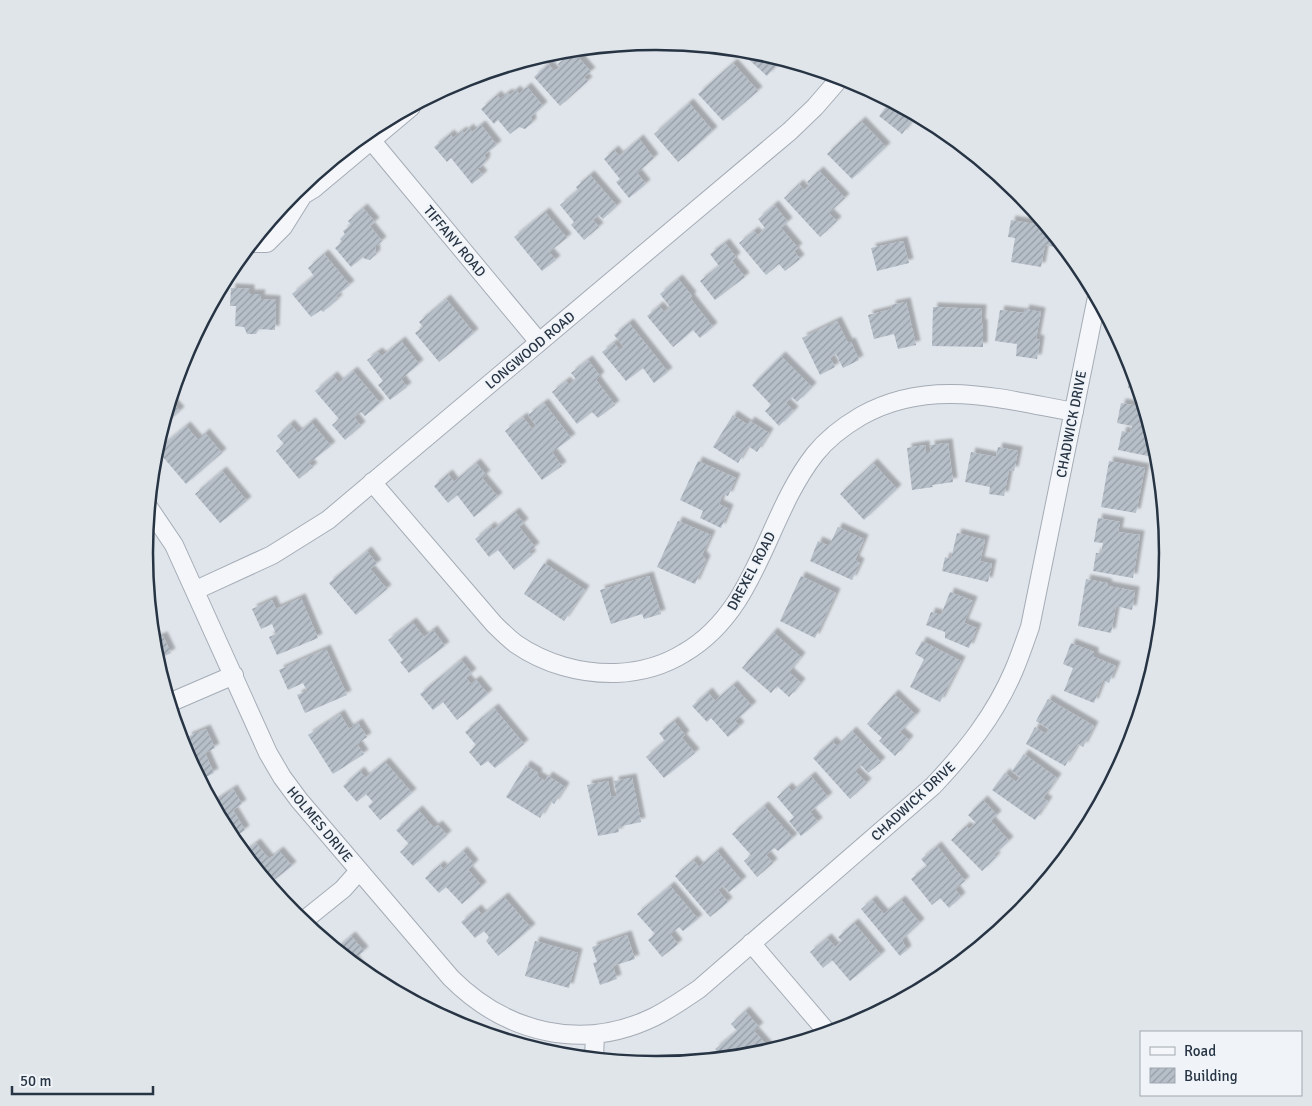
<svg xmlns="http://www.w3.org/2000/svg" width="1312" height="1106" viewBox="0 0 1312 1106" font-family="Signika,sans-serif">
  <defs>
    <pattern id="building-hatch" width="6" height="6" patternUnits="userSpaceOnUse" patternTransform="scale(1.25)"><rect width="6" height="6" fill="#b7bfc9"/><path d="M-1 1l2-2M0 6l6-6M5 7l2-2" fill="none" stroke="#959ca5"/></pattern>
    <filter id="shadow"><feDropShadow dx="4.5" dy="-4.5" stdDeviation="1" flood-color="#0004"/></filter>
  </defs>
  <rect width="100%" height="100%" fill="#e0e5eb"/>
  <path fill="url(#building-hatch)" filter="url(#shadow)" d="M737,49L756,51L775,57L780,61L767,76Z
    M573,51L591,72L584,77L588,81L560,106L534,77L548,64L554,71L560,67L558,64Z
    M733,63L758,91L723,121L698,94Z
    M527,87L543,106L531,117L532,123L525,129L519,127L510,134L498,120L494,124L481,109L497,95L500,99L508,93L510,95L516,90L519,94Z
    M891,101L917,115L902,134L879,116Z
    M689,103L713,131L678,162L654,134Z
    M861,121L886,147L852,179L827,154Z
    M481,125L497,145L484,155L486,158L485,162L480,168H477L483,175L472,184L451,158L447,162L434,147L450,134L453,138L462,131L464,133L469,128L472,132Z
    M639,139L654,158L637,173L646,184L629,198L616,182L620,179L604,159L614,150L619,156Z
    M819,171L845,198L829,213L837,221L820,237L784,198L799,184L804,190L810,185L807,182Z
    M590,175L617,206L603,219L599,215L593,220L599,227L584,240L571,225L574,222L560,205L578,190L576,187Z
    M774,205L788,222L781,228L798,248L794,251L800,259L785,271L779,264L766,275L739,243L754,231L758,235L765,228L758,219Z
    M363,208L375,222L370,226L382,241L375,247L376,254L370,260L365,259L363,257L351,267L335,248L342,242L340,239L345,234L343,231L351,225L348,221Z
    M545,212L567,238L549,252L556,260L542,271L514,237Z
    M1011,220L1046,226L1056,238L1055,247L1045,245L1041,267L1011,262L1015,238L1008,237Z
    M903,241L909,263L877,271L871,248Z
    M725,243L736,257L732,261L745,277L715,300L700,281L719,266L710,254Z
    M324,254L350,285L336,296L338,299L323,312L321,310L311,317L292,294L314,276L308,268Z
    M678,279L692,296L690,298L713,327L700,338L693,330L673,347L647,316L659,306L664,312L670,307L660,294Z
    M231,288L250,289V294H261L260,299L276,300L275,330L259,329L256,334H247L244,327L235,326L236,306H230Z
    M446,299L474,333L439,362L415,333L423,327L419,322Z
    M906,302L916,345L898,349L894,334L874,339L868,315L892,309L891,305Z
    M933,307L982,309L981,323L983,324V347L932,346Z
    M1025,309L1041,312L1036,339L1040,340L1037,359L1016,356L1017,344L995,341L1000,310L1024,313Z
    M837,321L848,343L851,342L859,360L843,368L836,354L830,358L835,367L820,375L802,338Z
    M629,323L668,372L654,383L643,368L626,381L602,352L614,343L620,350L624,347L614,335Z
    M401,341L419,364L401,379L407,387L390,400L378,385L383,381L367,360L378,352L382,356Z
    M781,356L812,387L797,402L792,397L786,403L794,411L779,426L765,411L771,405L752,385Z
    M588,360L600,376L596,380L615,405L598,418L592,412L577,424L552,392L566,381L569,385L576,379L571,373Z
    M1132,368L1139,391L1128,388Z
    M353,371L380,403L365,416L361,412L354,417L361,426L345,440L332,425L339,419L315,391L333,376L339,383Z
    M170,400L180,411L162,427Z
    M544,403L571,438L552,452L562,466L542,480L505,431L523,417L532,429L536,425L528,415Z
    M1121,403L1144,407L1158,458L1118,450L1122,431L1130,433L1132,426L1117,423Z
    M733,415L748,425L750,421L769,433L757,452L748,446L738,463L713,447Z
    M311,422L331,446L309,463L313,467L299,479L276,451L284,444L277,436L290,424L298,433Z
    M186,426L198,440L205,433L222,453L186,484L157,450Z
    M948,443L953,482L932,485L933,487L912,490L907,448L925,445L926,452H931L930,445Z
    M998,447L1018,451L1014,471L1009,470L1004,496L989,494L990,487L965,482L971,452L996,457Z
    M698,461L736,478L728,496L723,494L719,504L729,509L721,528L700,518L703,511L680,500Z
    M1109,461L1145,468L1136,513L1101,507Z
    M476,463L486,475L482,478L498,497L474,517L457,495L448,503L434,486L448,474L454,482Z
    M873,463L897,489L864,520L840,494Z
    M222,471L247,501L220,523L195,494Z
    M515,512L524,523L519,527L535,547L529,552L532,555L514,570L498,550L489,557L475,539L491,526L493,530Z
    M1098,518L1120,522L1118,532L1140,535L1133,578L1093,571L1096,553H1101L1103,543L1094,542Z
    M678,521L711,535L702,555L706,560L695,584L657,567Z
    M838,527L864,539L855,560L860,563L852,580L810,561L818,541L829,546Z
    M957,533L985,540L980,561L992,564L988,582L942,571L945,557L951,559Z
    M367,551L377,564L370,569L387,589L356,615L329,583Z
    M544,563L585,590L564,621L524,594Z
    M649,576L661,614L644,619L642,614L611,624L600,590Z
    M801,576L836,593L815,638L780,621Z
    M1086,579L1107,583L1108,586L1135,591L1132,610L1116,606L1111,633L1078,626Z
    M950,592L973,601L964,623L977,628L969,648L945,638V632L926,625L931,612L941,615Z
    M301,598L318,638L277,655L269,637L276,634L272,624L261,629L252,609L272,600L276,609Z
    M412,622L424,637L433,630L445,646L409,673L400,662L403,660L388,640Z
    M773,632L801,657L789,672L801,683L789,697L777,686L771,693L742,668Z
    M163,636L171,653L156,660L153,640Z
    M922,641L961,661L940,702L910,687L924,659L915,654Z
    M1071,643L1094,652V657L1116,666L1109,683L1103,680L1094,703L1064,691L1073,668L1063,664Z
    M326,649L347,695L305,713L297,695L307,691L303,683L288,690L279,670Z
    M461,660L472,673L466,678L471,684L476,680L488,694L457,720L443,702L433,710L420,694Z
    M733,685L752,706L735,721L740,726L728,737L711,718L707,722L692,706L708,692L715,701Z
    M894,694L916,715L900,732L909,740L895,756L879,741L882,738L867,724Z
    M1048,699L1094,726L1083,747L1078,744L1065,766L1026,744L1035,727L1046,734L1049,729L1036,721Z
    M494,708L524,744L495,768L488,761L481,766L469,752L476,745L465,732Z
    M340,714L349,729L358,723L367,737L357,744L364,754L333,774L308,735Z
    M674,721L685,735L682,738L695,753L664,778L646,757L665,741L659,733Z
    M206,729L215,748L205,753L214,773L200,780L182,744L189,741L187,737Z
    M852,731L881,762L868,773L861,765L855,771L867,783L850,799L813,758L832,741L837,746Z
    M1024,754L1057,778L1043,798L1048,801L1035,820L992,790L1005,773L1016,782L1020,777L1012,771Z
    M385,762L412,793L380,820L368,806L373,802L366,794L357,802L343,786L360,771L365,778Z
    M526,765L538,773L537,776L545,781L548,776L565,787L554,804L550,801L540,818L506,797Z
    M811,776L828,797L810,812L818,822L801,836L789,821L794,817L777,797L788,787L792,792Z
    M632,778L641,822L618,827L619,832L598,836L587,785L608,781L611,797L617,796L614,781Z
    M233,789L242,804L233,810L245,830L232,839L212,803Z
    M983,800L997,815L991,821L1009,841L994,855L996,857L982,871L951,840L966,826L969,829L976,823L968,815Z
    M764,806L793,838L778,851L774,848L766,855L773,863L757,877L744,861L751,855L732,834Z
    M418,810L434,828L438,825L447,835L413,866L400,852L409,844L396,830Z
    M256,843L269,859L279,851L292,866L269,884L243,853Z
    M937,846L965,881L955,889L961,897L949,908L940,898L932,905L911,879L927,866L921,859Z
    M463,851L474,864L468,870L482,886L462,904L446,887L439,893L425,878L440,865L443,869Z
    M717,851L742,881L729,892L723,886L718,890L728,902L710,917L675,876L693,860L699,867Z
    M670,886L698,919L683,931L679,927L670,934L678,944L662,957L648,940L655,934L637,914Z
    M504,897L531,928L498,956L486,941L489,937L484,931L475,938L461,922L477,909L482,915Z
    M872,900L884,914L901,900L920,923L902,940L907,950L900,956L861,909Z
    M854,923L881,955L850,981L832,960L823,968L810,952L827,938L835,947L842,941L838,937Z
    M627,935L635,959L613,966L617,979L600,985L593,963L597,962L592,947Z
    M351,936L364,951L354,959L363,971L336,949Z
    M535,941L578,953L569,988L525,976Z
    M745,1011L759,1027L754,1031L771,1050L756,1055L723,1058L715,1049L737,1031L731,1024Z"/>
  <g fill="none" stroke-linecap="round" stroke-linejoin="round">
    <defs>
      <path id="minor" d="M371,140L539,342
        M285,202L303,195L313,189L411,107
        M252,243H267L283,227L303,195
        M372,482L494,624C501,631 508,638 516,644C545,664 581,674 616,673C640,672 663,666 684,653C758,610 765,518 815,454C827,439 844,426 861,416C930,377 1001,399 1074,412
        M149,508L174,545L268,753L282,777L299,800L451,978C506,1033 582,1052 654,1017C670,1009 684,999 699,989L933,786C966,751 995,715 1014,670C1020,656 1025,641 1030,627L1097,297
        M196,590L272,555L328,520L790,131L815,107L841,77
        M169,703L234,675
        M302,922L343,889L359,871
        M751,943L828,1033
        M594,1059L595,1034"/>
    </defs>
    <use href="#minor" stroke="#a5acb6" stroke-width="20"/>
    <use href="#minor" stroke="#f4f6f9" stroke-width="18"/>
  </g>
  <g text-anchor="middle" stroke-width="4" stroke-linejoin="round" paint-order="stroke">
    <g font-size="14" fill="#273444" stroke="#f0f4f8">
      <text transform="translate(455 241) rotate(50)" y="5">TIFFANY ROAD</text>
      <text transform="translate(530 350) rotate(-40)" y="5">LONGWOOD ROAD</text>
      <text transform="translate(1071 424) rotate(-79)" y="5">CHADWICK DRIVE</text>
      <text transform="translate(751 571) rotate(-62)" y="5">DREXEL ROAD</text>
      <text transform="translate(913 801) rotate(-43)" y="5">CHADWICK DRIVE</text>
      <text transform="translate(320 824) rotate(50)" y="5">HOLMES DRIVE</text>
    </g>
  </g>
  <path d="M0 0H1312V1106H0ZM153 553a503 503 0 1 1 1006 0a503 503 0 1 1-1006 0Z" fill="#e0e5ea" fill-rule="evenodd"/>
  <path fill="none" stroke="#273444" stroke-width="2.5" d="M153 553a503 503 0 1 1 1006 0a503 503 0 1 1-1006 0Z"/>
  <rect x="1140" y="1031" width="162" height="65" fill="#f0f4f8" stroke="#a0a7b0"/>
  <rect x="1150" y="1047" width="25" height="8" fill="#f4f6f9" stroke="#a0a7b0"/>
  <text x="1184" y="1056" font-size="15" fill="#273444">Road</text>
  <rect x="1150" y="1068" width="25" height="15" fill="url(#building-hatch)" stroke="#a0a7b0"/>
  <text x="1184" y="1081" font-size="15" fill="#273444">Building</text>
  <path d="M12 1086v8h141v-8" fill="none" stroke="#273444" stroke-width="2.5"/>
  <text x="20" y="1086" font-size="15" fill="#273444" stroke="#f0f4f8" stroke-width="4" paint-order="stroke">50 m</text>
</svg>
